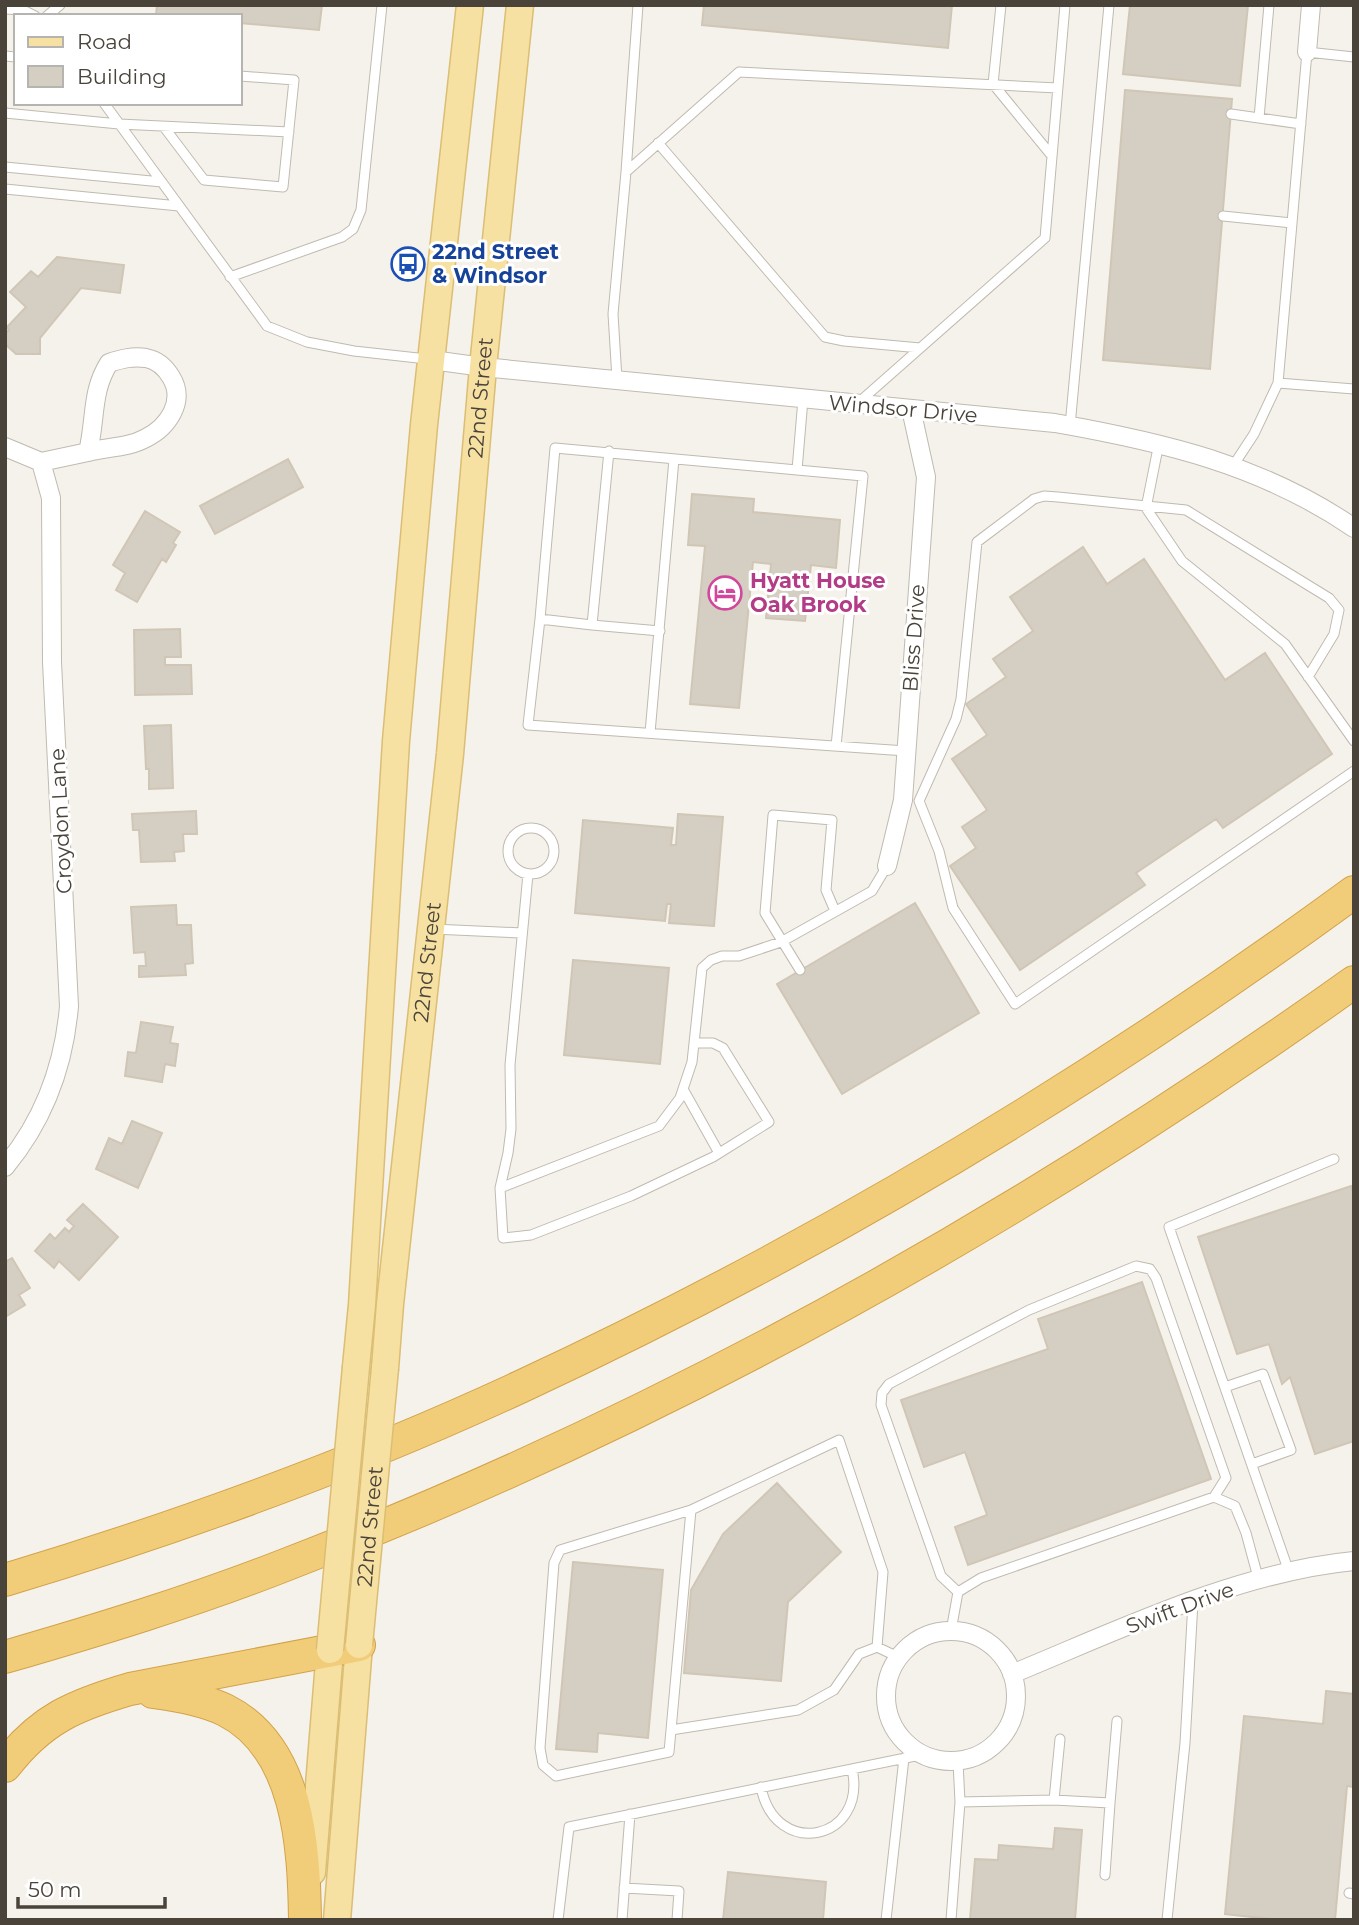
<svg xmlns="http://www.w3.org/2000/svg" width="1359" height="1925" viewBox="0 0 1359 1925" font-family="Montserrat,sans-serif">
  <rect width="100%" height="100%" fill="#f5f2ec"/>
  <path fill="#d5cec2" stroke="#d0c6b6" stroke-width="2" d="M157,5H322L319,30L240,23V16L156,15Z
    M704,5H952L948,48L702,25Z
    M1130,5H1248L1240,86L1123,74Z
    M1125,90L1232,99L1210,369L1103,360Z
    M57,257L124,265L120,293L81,288L40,338V354H16L5,344V334L9,330L7,327L26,307L10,292L31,271L38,277Z
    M288,459L303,487L215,534L200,506Z
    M692,494L754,499L753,512L840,520L836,568L811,565L805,621L766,618L771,564L753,562L739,708L690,704L705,546L688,545Z
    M145,511L180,532L173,543L176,545L166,562L162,559L137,602L116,590L125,573L113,565Z
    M1083,547L1107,584L1144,559L1225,680L1265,653L1332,754L1223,828L1216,819L1136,873L1145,885L1020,970L950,866L976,848L962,827L987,810L952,759L987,735L966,704L1006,677L993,659L1033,631L1010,597Z
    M180,629L181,657H165V665H191L192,694L135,695L134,630Z
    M171,725L173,788L149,789V769H146L144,726Z
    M196,811L197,834H183L184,851L174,852L175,861L141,862L139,830H133L132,814Z
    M678,814L723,817L714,926L669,923L671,904H667L665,921L575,913L583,820L673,828L671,845H676Z
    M915,903L979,1013L842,1094L777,984Z
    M176,905L177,925H191L193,963L185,964L186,975L139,977V966H146L145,952L134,953L131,907Z
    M573,960L669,968L660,1064L564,1055Z
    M141,1022L173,1027L170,1043L178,1044L175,1066L165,1064L162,1082L125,1076L128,1052L136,1053Z
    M132,1121L162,1133L138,1188L96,1169L109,1138L122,1144Z
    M1351,1186L1354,1196V1441L1315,1454L1290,1377L1282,1384L1269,1344L1237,1354L1198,1237Z
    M83,1204L118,1237L79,1280L59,1261L54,1268L35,1251L50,1234L55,1239L65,1228L69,1232L74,1226L67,1220Z
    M12,1258L30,1288L19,1295L25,1305L5,1317V1262Z
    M1142,1282L1211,1479L968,1565L955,1527L987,1515L965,1452L924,1467L901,1400L1048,1349L1038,1319Z
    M777,1483L841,1552L788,1602L781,1681L684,1673L691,1590L723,1534Z
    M573,1562L663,1570L648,1738L598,1733L597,1752L556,1749Z
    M1326,1691L1354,1694V1787L1347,1786L1335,1920H1280L1225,1914L1244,1716L1323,1724Z
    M1055,1828L1082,1830L1075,1920H970L975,1859L998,1860L999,1845L1053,1849Z
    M728,1872L826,1882L823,1920H723Z"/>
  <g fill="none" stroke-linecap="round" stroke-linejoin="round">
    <defs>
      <path id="lane" d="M1001,5L993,84L1052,156
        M5,9L23,10L35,16
        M47,16L60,5
        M5,56L16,57
        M104,103L267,326L307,342L354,351L427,359
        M5,113L119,124L289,132
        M1231,114L1301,124
        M1259,118L1269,5
        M164,127L204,180L283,187L294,80L240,76
        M658,143L825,337L844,341L920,348
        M5,167L162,182
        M626,172L638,5
        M5,189L179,206
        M1223,216L1292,223
        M230,277L342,237L353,229L361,210L382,5
        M617,379L613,314L626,172L739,72L1058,88
        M1278,383L1354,389
        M858,403L1045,238L1065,5
        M1070,426L1109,5
        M1159,443L1146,508L1182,561L1285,644L1354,741
        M609,451L592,625L540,619L528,725L906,751
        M1233,466L1254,434L1278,383L1307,52L1354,57
        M797,470L863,476L836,746
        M540,619L555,448L797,470L803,399
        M592,625L660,631
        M1308,677L1334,634L1339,610L1329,598L1186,510L1058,497L1044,496L1034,499L977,542L961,699L956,719L919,801L939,851L953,908L1015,1004L1354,771
        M650,733L674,459
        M508 851a23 23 0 1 1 46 0a23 23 0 1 1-46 0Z
        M528,874L510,1065L511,1129L508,1153L500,1188L503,1238L531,1235L631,1196L713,1157L769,1122L723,1048L713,1043H694
        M433,929L522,933
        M800,970L765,913L773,815L832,820L826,890L835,911
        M683,1089L719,1153
        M500,1188L659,1126L680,1098L692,1062L702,968L711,960L722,956H739L781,942L872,891L887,866
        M1225,1387L1263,1374L1291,1450L1252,1464
        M1289,1572L1169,1227L1334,1159
        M958,1592L941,1576L881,1405L882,1393L889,1384L1029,1310L1136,1266L1150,1269L1156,1278L1226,1478L1214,1497
        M951,1631L958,1592L981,1578L1214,1497L1235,1506L1246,1533L1259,1581
        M877,1647L883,1572L839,1440L691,1510L671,1730L798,1710L834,1690L859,1654L877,1647L898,1657
        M671,1730L669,1752L556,1776L543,1765L540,1748L554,1563L560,1550L691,1510
        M761,1787C775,1860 868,1841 852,1769
        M1054,1800L1060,1739
        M960,1802L1054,1800L1110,1803L1117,1721
        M1105,1875L1110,1803
        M624,1888L679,1891L677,1920
        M1349,1893L1354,1894
        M558,1920L569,1827L920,1755
        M622,1920L630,1814
        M886,1920L904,1758
        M951,1920L960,1802L958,1762
        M1167,1920L1185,1743L1193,1602"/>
      <path id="street" d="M1307,52L1311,5
        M432,360L483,367L1055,423C1163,442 1262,465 1354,528
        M5,447L41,462L88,452C107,447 128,448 146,438C168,427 186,401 171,377C165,367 157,360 146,358C132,356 121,359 109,363C91,391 96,419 88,452
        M887,866L903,800L926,477L911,409
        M5,1167C44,1120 64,1066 69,1006L52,662L51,498L41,462
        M886 1696a65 65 0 1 1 130 0a65 65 0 1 1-130 0Z
        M1012,1674C1119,1630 1238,1572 1354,1561"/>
      <g id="primary">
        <path d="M356,1367L362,1305L396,741L424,425L470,5"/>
        <path id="s1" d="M385,1368L390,1304L450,754L483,367L520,5"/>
        <path d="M312,1872L330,1650"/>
        <path d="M337,1920L359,1645"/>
      </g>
      <path id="highway" d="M5,1580C181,1527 354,1464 520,1387C813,1251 1093,1083 1354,892
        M5,1657C98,1630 190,1602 280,1567C661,1421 1022,1219 1354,982
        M153,1692C176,1695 204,1700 225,1710C299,1747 304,1847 305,1920
        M5,1766C41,1719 75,1705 130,1689L359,1645"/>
    </defs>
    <use href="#lane" stroke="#c0baaf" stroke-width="11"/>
    <use href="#street" stroke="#c0baaf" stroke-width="20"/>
    <use href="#primary" stroke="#dbbe73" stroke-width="29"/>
    <use href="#highway" stroke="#d2a249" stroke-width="34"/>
    <use href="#lane" stroke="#fff" stroke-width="9"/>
    <use href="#street" stroke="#fff" stroke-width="18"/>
    <use href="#primary" stroke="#f6e1a3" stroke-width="26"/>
    <use href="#highway" stroke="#f2cd79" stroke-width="32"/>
    <defs>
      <g id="primary-bridge">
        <path id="s2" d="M359,1645L385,1368"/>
        <path d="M330,1650L356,1367"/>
      </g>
    </defs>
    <use href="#primary-bridge" stroke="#dbbe73" stroke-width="29" stroke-linecap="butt"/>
    <use href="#primary-bridge" stroke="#f6e1a3" stroke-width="26"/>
  </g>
  <defs>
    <symbol id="bus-ring" viewBox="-11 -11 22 22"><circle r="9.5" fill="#fff" stroke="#1a4fb4" stroke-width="1.5"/><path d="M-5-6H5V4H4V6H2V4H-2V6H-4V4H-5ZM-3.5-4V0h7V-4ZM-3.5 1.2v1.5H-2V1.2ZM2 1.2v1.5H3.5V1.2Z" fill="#1a4fb4"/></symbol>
    <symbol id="hotel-ring" viewBox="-11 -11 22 22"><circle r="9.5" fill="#fff" stroke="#d1479c" stroke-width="1.5"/><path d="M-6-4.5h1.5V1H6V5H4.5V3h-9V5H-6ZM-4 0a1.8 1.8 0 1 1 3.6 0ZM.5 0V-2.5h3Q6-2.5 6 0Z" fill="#d1479c"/></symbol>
  </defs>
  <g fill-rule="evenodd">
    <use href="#bus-ring" x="389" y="245" width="38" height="38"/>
    <use href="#hotel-ring" x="706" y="574" width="38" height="38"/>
  </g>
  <g text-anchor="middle" stroke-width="6" stroke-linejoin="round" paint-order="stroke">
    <g font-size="21" font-weight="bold" fill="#164399" stroke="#fff" text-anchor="start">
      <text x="432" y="259">22nd Street<tspan x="432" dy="24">&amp; Windsor</tspan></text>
    </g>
    <g font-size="21" fill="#49433a" stroke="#fff">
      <text dy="7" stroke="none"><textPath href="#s1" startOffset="975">22nd Street</textPath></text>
      <text transform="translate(903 409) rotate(5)" y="7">Windsor Drive</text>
      <text transform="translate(914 638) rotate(-86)" y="7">Bliss Drive</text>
      <text transform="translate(61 821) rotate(-93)" y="7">Croydon Lane</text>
      <text dy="7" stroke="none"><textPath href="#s1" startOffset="408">22nd Street</textPath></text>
      <text dy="7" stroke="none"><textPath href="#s2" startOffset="119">22nd Street</textPath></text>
      <text transform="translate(1180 1608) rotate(-20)" y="7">Swift Drive</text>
    </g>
    <g font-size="21" font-weight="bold" fill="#b23c85" stroke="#fff" text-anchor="start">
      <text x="750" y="588">Hyatt House<tspan x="750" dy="24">Oak Brook</tspan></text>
    </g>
  </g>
  <rect width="1359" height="1925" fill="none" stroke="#49433a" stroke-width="14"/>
  <rect x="14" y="14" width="228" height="91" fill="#ffffff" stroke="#b6b4b0" stroke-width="2"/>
  <rect x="28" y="37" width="35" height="10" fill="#f6e1a3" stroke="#b6b4b0" stroke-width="2"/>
  <text x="77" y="49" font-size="21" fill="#49433a">Road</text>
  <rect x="28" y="66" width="35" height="21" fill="#d5cec2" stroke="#b6b4b0" stroke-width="2"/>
  <text x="77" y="84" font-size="21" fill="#49433a">Building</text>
  <path d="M18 1897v10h147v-10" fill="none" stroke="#49433a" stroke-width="3.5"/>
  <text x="28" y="1897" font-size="21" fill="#49433a" stroke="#ffffff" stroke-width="5" paint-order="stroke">50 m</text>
</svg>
